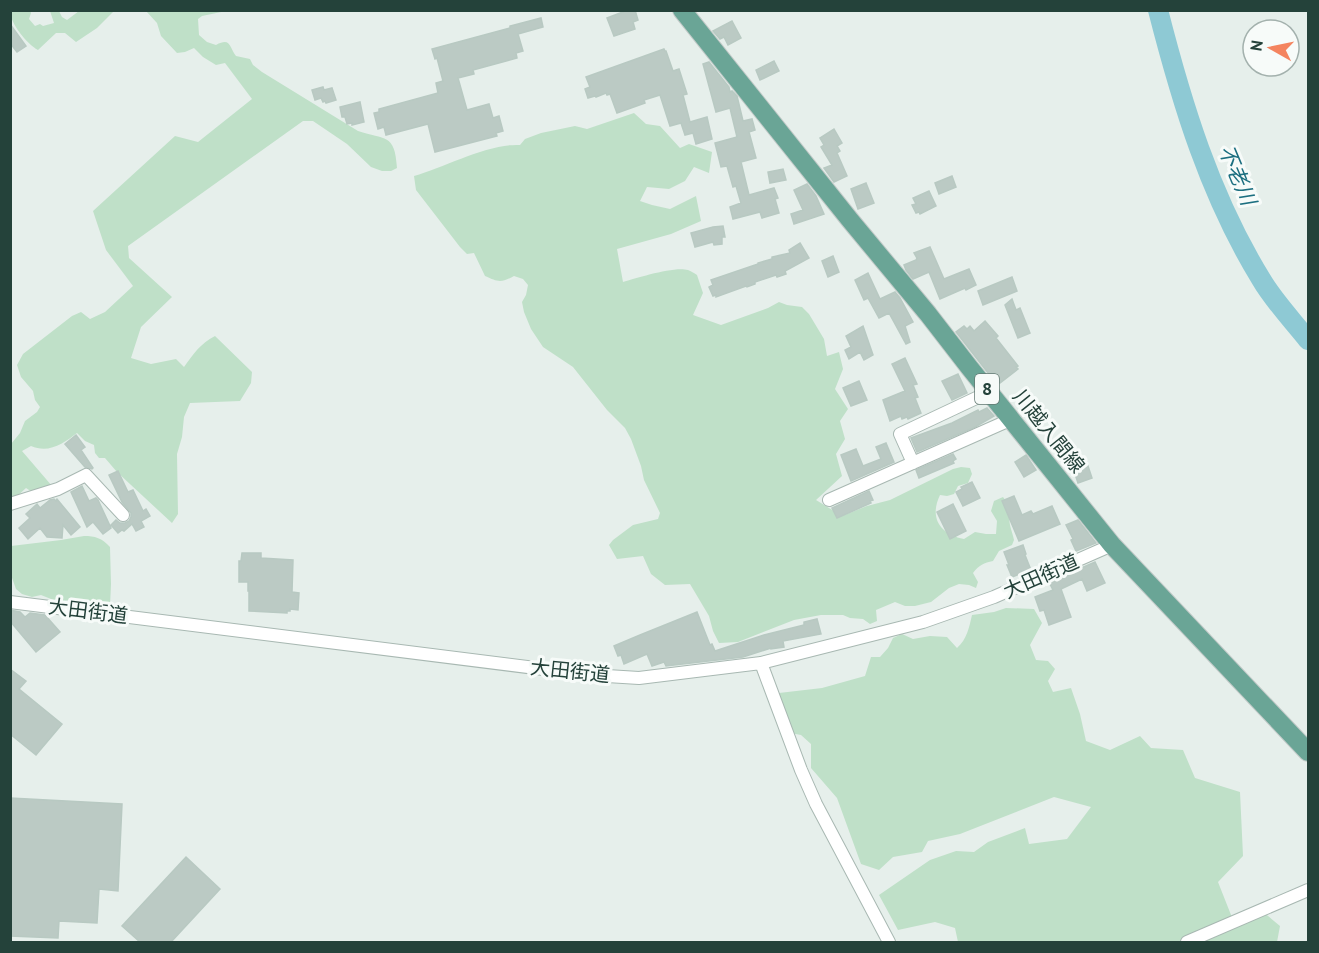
<svg xmlns="http://www.w3.org/2000/svg" width="1319" height="953" viewBox="0 0 1319 953" font-family="'PT Sans','Noto Sans JP',sans-serif">
  <rect width="100%" height="100%" fill="#e6efeb"/>
  <path fill="#bfe0c8" d="M10,11H30L31,13L29,19L35,26L40,24L43,26L54,23L50,11H59L62,17L67,20L79,11H114L97,28L76,42L65,33H56L38,50C27,44 10,23 10,11Z
    M146,11H226L202,16L198,19L199,35L207,42L216,45C231,37 229,47 236,56L250,59L253,65L262,72L358,131C385,140 395,133 397,168L391,171H382L371,167L347,144L313,121H303L128,246L129,258L172,297L141,327L131,358L151,364L176,359L184,367C194,353 200,344 215,336L252,372L251,383L240,401L190,403L184,417L182,437L177,454L178,514L172,523L117,472L105,458H99L95,453L94,445L85,441L77,433C64,443 49,454 31,446L22,451L52,486L32,492L26,488L14,499L11,500V444L20,433L25,421L37,412L40,407L35,400L33,391L21,377L17,365L23,354L72,316L81,312L90,319L105,312L133,286L106,250L93,211L175,136L198,142L252,99L225,63L216,65L203,57L194,48L185,52L177,53L161,36L157,23Z
    M634,113L646,124L660,126L680,148L689,144L712,152L709,173L694,167L685,181L669,189L647,187L640,201L652,205L670,209L696,196L701,221L671,234L617,249L623,282C637,278 674,266 688,270C691,271 694,273 697,275L703,293L693,315L721,325L768,308L779,302L787,305L802,307L809,314L824,339L827,356L839,352L843,369L835,389L848,409L840,421L845,439L836,454L842,476L816,500L842,516L867,506L890,500L953,469L961,467L970,468L972,474L968,483L958,486L954,494L947,496L940,495C929,518 940,534 964,539L975,532L986,534H996L997,521L991,511L994,501L1003,497C1012,508 1008,513 1010,525C1011,530 1013,535 1014,540L1012,545L999,551L993,561C984,563 979,565 973,573L978,582L976,588L969,585L959,584L949,588L931,602L915,606H905L895,602L876,610L877,621L870,624L863,619L850,618L843,615H821L794,620L738,642L719,643L713,631L709,616L690,584L665,585L651,574L643,556L617,559L609,545L613,540L633,525L658,519L660,513L644,480L641,466L631,439L625,428L607,410L573,367L543,347L531,329L524,312L522,302L526,295L528,285L523,279L514,276C501,283 498,282 485,276L474,253L467,254L460,247L416,190L414,176C445,167 489,143 520,145L525,139L541,133L575,126L587,129Z
    M84,536C95,536 102,538 110,547L111,584L110,606L95,603L86,605L75,600L56,601L41,595L32,597L22,594L16,589L11,575V546L61,540Z
    M1006,608L1034,609L1042,623L1030,645L1036,660L1048,661L1055,669L1048,681L1053,692L1071,688L1080,714L1086,741L1110,750L1140,736L1151,748L1183,750L1195,778L1240,792L1243,856L1218,882L1233,920L1262,911L1280,926L1277,942H958L955,928L935,922L898,930L879,895L930,860L956,851L974,852L988,842L1025,828L1029,844L1067,839L1091,807L1054,797L960,834L928,841L922,852L893,857L879,870L861,864L837,798L811,768V744L801,735L790,733L771,701L779,693L822,688L865,676L871,657H880L888,648L893,638L902,634L913,639L930,636L947,637L957,648C967,639 969,628 972,615L994,612Z"/>
  <g fill="none" stroke-linecap="round" stroke-linejoin="round">
    <path stroke="#8ec9d4" stroke-width="20" d="M1158,10C1182,104 1210,196 1261,279C1273,300 1293,321 1308,340"/>
  </g>
  <path fill="#bbcac4" stroke="#b8c9c2" stroke-width="1.5" d="M628,10H635L638,20L633,22L635,29L614,36L607,18Z
    M541,18L543,27L518,34L523,51L516,53L517,58L473,70L474,74L458,78L467,110L489,104L493,118L499,116L503,131L496,133L497,136L435,152L428,124L386,135L384,127L378,129L374,113L379,112V109L438,93L436,83L443,81L437,58L435,59L432,49L510,28V26Z
    M732,21L741,38L728,45L724,37L720,39L713,31Z
    M10,24L26,46L17,52L10,43Z
    M664,49L665,51H666L673,71L679,69L687,94L683,95L690,122L707,117L712,139L696,144L693,133L685,135L681,123L670,126L660,95L644,100L645,103L617,113L610,94L607,95L606,93L596,97L595,96L588,98L585,89L590,87L586,77Z
    M774,61L779,71L760,80L756,70Z
    M709,62L729,87L730,92L732,91L737,96L743,121L752,119L755,130L749,132L756,158L741,162L749,195L774,188L778,198L775,199L779,213L762,218L760,212L733,219L730,207L741,203L736,186L733,187L727,166L721,167L715,143L737,137L730,108L716,112L703,64Z
    M323,87L324,90L332,88L336,100L326,103L325,101L323,102L321,98L315,100L312,90Z
    M360,102L364,122L352,125V123L347,124L345,117H342L340,107Z
    M834,129L842,143L837,146L840,151L837,153L847,176L834,182L824,168L832,165L821,147L824,145L820,138Z
    M783,169L786,180L770,183L768,172Z
    M952,176L956,187L939,194L935,183Z
    M866,183L874,203L858,209L851,189Z
    M807,184L816,196L824,214L794,224L791,214L803,210L794,190Z
    M929,191L936,206L920,214L919,212L916,213L912,205L916,204L913,198Z
    M723,226L725,237H722V244L714,245L713,242L695,247L691,233L713,227Z
    M800,243L809,258L785,271L786,274L777,277L776,275L755,282V284L747,287L746,286L716,297V295L713,296L709,287L713,285L711,280L758,264V263L772,259V257L790,253L789,250Z
    M930,247L944,279L969,269L976,285L966,290L965,288L940,299L929,272L913,279L906,270L904,265L916,260L917,258L914,253Z
    M833,256L839,272L828,277L822,261Z
    M868,273L880,299L895,292L900,298L913,322L905,326L910,342L906,344L889,313L879,318L868,298L864,300L855,280Z
    M1012,277L1017,291L983,305L978,291Z
    M1012,299L1016,310L1020,308L1030,333L1018,338L1005,305Z
    M985,321L998,336L996,338L1018,366L1016,367L1018,369L1000,383L998,381L996,383L956,332L964,326L967,329L970,326L974,331Z
    M863,326L873,355L864,360L860,352L849,359L845,350L851,347L846,336Z
    M905,358L917,384L913,385L918,397L915,398L921,413L908,419L907,417L902,419L901,416L890,421L883,400L905,391L892,364Z
    M958,374L967,393L952,400L942,381Z
    M859,381L867,400L851,406L843,388Z
    M987,408L994,416L975,427L917,452L911,438L952,423L978,410L979,412Z
    M76,435L85,447L81,450L93,468L92,469L85,467L65,444Z
    M886,443L894,462L851,481L841,455L856,449L863,466L881,459L876,447Z
    M953,454L956,459L953,461L954,463L919,478L916,470Z
    M1026,455L1036,470L1024,477L1015,462Z
    M1085,457L1092,478L1078,483L1071,462Z
    M118,471L128,492L133,490L143,511L146,509L150,516L141,521L144,527L136,531L132,524L124,531L122,530L118,533L111,525L116,520L120,523H125L129,521L131,517V513L122,502L109,475Z
    M972,482L980,498L963,506L956,492L962,489L961,487Z
    M82,486L89,501L96,498L98,500L111,528L103,534L93,522L87,527L71,492Z
    M869,491L873,500L870,501L871,503L837,518L832,508Z
    M1014,496L1022,515L1031,511L1033,514L1052,506L1060,524L1019,541L1002,501Z
    M54,499L56,501L57,499L80,527L71,535L63,525L62,538L47,537L40,528L28,539L19,528L30,518L26,514L37,504L40,508L50,500Z
    M953,504L966,531L950,539L937,512Z
    M1078,520L1096,543L1076,551L1071,540L1073,539L1066,525Z
    M1023,545L1026,554L1025,555L1031,570L1012,577L1007,565H1009L1004,552Z
    M242,553H261V558L293,560L292,592L299,593L298,610L290,609V611H287V613L249,611V591H248V582H239V561H241Z
    M1095,562L1105,583L1087,591L1082,579L1061,589L1071,617L1049,625L1044,610L1040,611L1035,597L1053,590L1049,582Z
    M10,610L20,612L25,617L30,613L45,615L60,632L36,652L10,621Z
    M697,612L710,645L712,644L715,651L764,635L804,625V622L817,619L821,634L783,641L784,647L771,649V648L743,657L666,666L664,662L652,666L647,654L624,664L621,655L618,656L614,646L640,635Z
    M10,669L26,681L19,689L62,724L36,755L10,734Z
    M10,798L122,804L118,891L99,889L97,923L59,921L58,938L10,936Z
    M186,857L220,889L171,942H140L122,926Z"/>
  <g fill="none" stroke-linecap="round" stroke-linejoin="round">
    <defs>
      <path id="minor" d="M913,463L900,434L989,392
        M829,500L1012,419
        M10,504L58,489L86,475L123,515
        M10,602L591,675L639,678L761,663L923,622L994,597L1112,545
        M761,663L801,770L816,804L889,942
        M1187,942L1308,890"/>
      <path id="primary" d="M682,10L850,220L928,314L969,367L1112,545L1308,752"/>
    </defs>
    <use href="#minor" stroke="#a8b8b2" stroke-width="14"/>
    <use href="#primary" stroke="#c2cac8" stroke-width="20"/>
    <use href="#minor" stroke="#fff" stroke-width="12"/>
    <use href="#primary" stroke="#6aa596" stroke-width="18"/>
  </g>
  <g text-anchor="middle" stroke-width="6" stroke-linejoin="round" paint-order="stroke">
    <rect fill="#f7fbf9" stroke="#637a73" stroke-width="1.5" x="975" y="374" width="24" height="30" rx="4.5"/>
    <g font-size="18" font-weight="bold" fill="#24423a">
      <text x="987" y="395">8</text>
    </g>
    <g font-size="20" fill="#24423a" stroke="#f7fbf9">
      <text transform="translate(1049 431) rotate(51)" y="7">川越入間線</text>
      <text transform="translate(1041 576) rotate(-24)" y="7">大田街道</text>
      <text transform="translate(88 611) rotate(7)" y="7">大田街道</text>
      <text transform="translate(570 671) rotate(6)" y="7">大田街道</text>
    </g>
    <g font-size="21" font-style="italic" fill="#1c6f80" stroke="#f7fbf9">
      <text transform="translate(1237 175) rotate(67)" y="7">不老川</text>
    </g>
  </g>
  <rect width="1319" height="953" fill="none" stroke="#24423a" stroke-width="24"/>
  <g transform="translate(1271 48) rotate(279)"><circle r="28" fill="#f7fbf9" stroke="#a3b1ad" stroke-width="1.5"/>
  <path d="M0-4.5L10 22L0 15L-10 22Z" fill="#f4845f"/>
  <text y="-9" font-size="16" font-weight="bold" text-anchor="middle" fill="#24423a">N</text>
  </g>
</svg>
